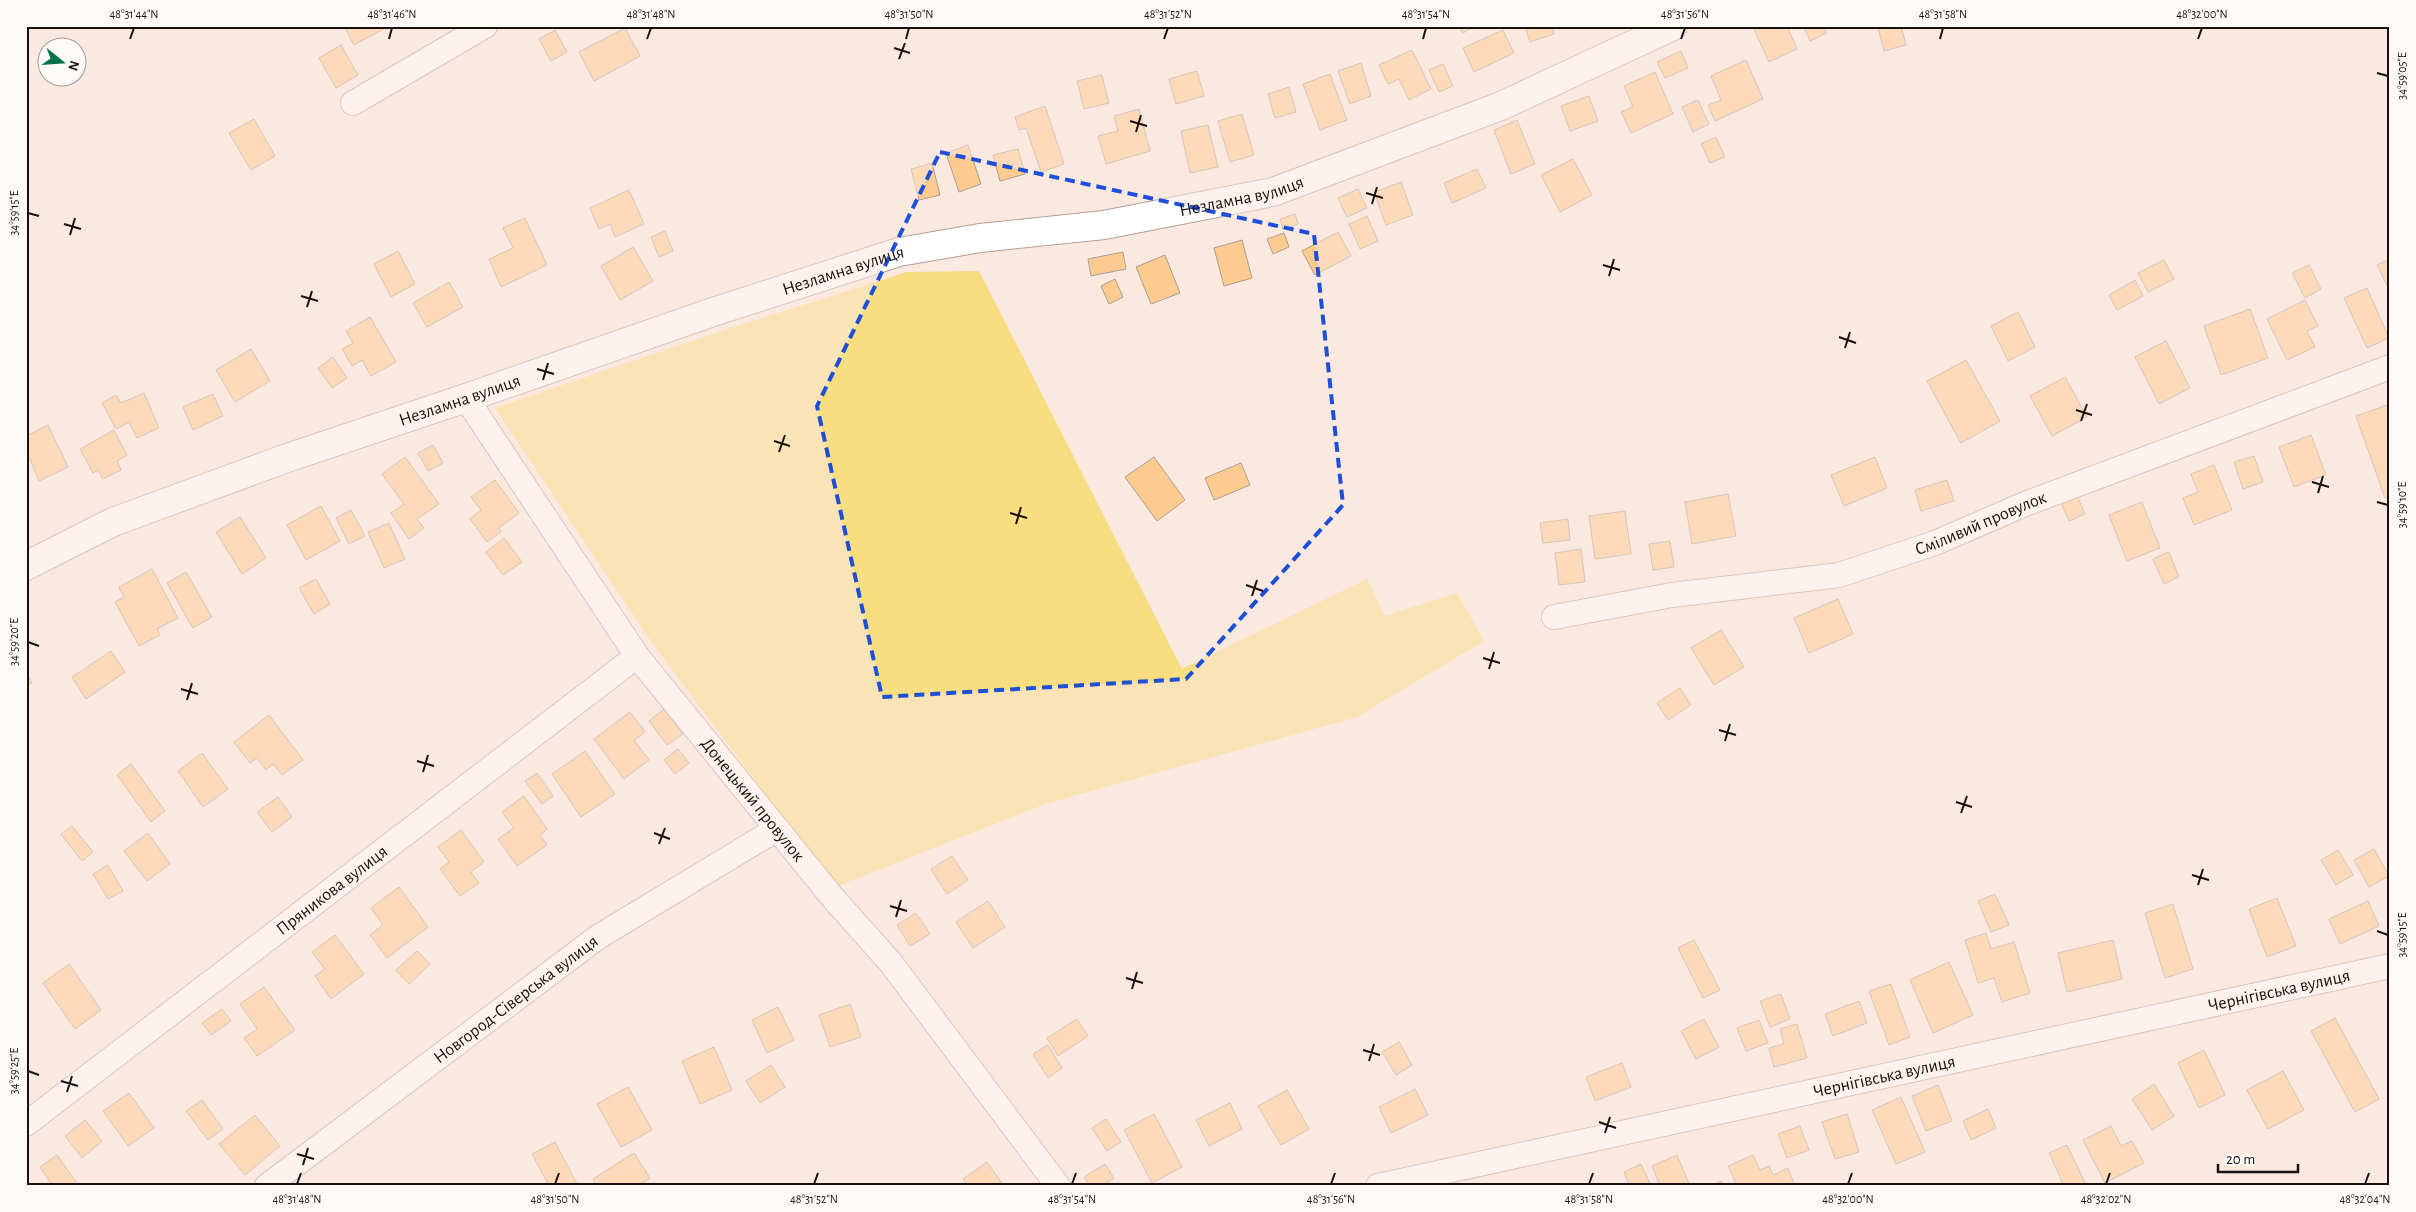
<svg xmlns="http://www.w3.org/2000/svg" width="2416" height="1212" viewBox="0 0 2416 1212" font-family="'Alegreya Sans',sans-serif">
  <rect width="100%" height="100%" fill="#fbe8df"/>
  <path fill="#f9dd81" d="M979,271L1182,669L1367,579L1385,616L1457,593L1484,641L1357,717L1048,803L835,887L653,644L495,408L731,328L907,272Z"/>
  <path fill="#fdca8f" stroke="#aa9e90" d="M344,26H389L354,45Z
    M1458,26H1475L1463,33Z
    M1525,26H1552L1554,34L1530,42Z
    M1760,26H1787L1797,49L1769,62L1754,29Z
    M1823,26L1827,33L1810,41L1804,27Z
    M1901,26L1906,45L1884,51L1878,27Z
    M625,28L640,56L594,81L579,52Z
    M555,30L567,52L551,61L539,39Z
    M1503,30L1514,53L1474,72L1463,48Z
    M341,45L358,75L336,88L319,58Z
    M1412,50L1431,89L1409,100L1399,79L1388,84L1379,65Z
    M1681,51L1688,68L1665,78L1657,62Z
    M1746,60L1763,99L1715,121L1708,105L1721,100L1711,76Z
    M1361,63L1371,96L1350,104L1338,71Z
    M1443,64L1453,86L1439,92L1429,70Z
    M1197,71L1204,96L1176,104L1169,79Z
    M1655,72L1673,114L1631,133L1621,112L1633,107L1624,86Z
    M1330,74L1347,120L1320,130L1303,84Z
    M1102,75L1109,103L1084,109L1077,81Z
    M1289,87L1296,112L1275,118L1268,94Z
    M1589,96L1598,121L1570,131L1561,106Z
    M1698,100L1709,124L1693,132L1682,107Z
    M1045,106L1064,164L1041,172L1026,128L1019,130L1015,117Z
    M1139,109L1150,151L1106,164L1098,136L1118,131L1114,116Z
    M1242,114L1254,155L1230,162L1218,121Z
    M254,119L275,156L251,170L229,133Z
    M1517,120L1535,164L1511,174L1494,130Z
    M1208,125L1218,167L1190,173L1181,131Z
    M1716,137L1725,157L1710,163L1701,144Z
    M968,145L981,184L959,192L946,153Z
    M1018,149L1025,174L1000,181L993,155Z
    M1573,159L1592,195L1560,212L1541,175Z
    M932,163L940,195L919,200L911,169Z
    M1477,169L1486,188L1452,203L1444,183Z
    M1401,182L1413,215L1386,225L1374,192Z
    M1358,189L1367,208L1347,217L1338,198Z
    M629,190L644,224L615,237L610,224L599,229L590,208Z
    M1295,214L1298,224L1283,229L1280,219Z
    M1367,216L1378,241L1360,249L1349,224Z
    M525,218L547,265L501,287L489,259L513,248L503,228Z
    M665,231L673,251L659,257L651,237Z
    M1338,232L1351,256L1315,275L1302,251Z
    M1284,233L1289,247L1273,254L1267,239Z
    M1242,240L1252,278L1224,286L1214,248Z
    M633,247L653,281L620,300L601,266Z
    M398,251L415,284L391,297L374,264Z
    M1123,252L1126,269L1091,276L1088,259Z
    M1165,255L1180,293L1151,304L1136,267Z
    M2390,259V292L2377,265Z
    M2164,260L2174,279L2148,292L2138,273Z
    M2309,265L2321,289L2305,298L2292,273Z
    M1115,279L1123,297L1109,304L1101,286Z
    M2135,280L2143,296L2117,310L2109,295Z
    M449,282L463,307L427,327L413,303Z
    M2367,288L2389,338L2367,348L2344,298Z
    M2305,300L2318,326L2307,331L2315,347L2287,360L2267,319Z
    M2250,309L2268,358L2221,375L2204,326Z
    M2018,312L2035,347L2008,361L1991,326Z
    M370,317L396,362L371,376L362,360L352,366L342,349L353,343L346,331Z
    M2166,341L2190,388L2159,404L2135,357Z
    M251,349L270,381L235,402L216,370Z
    M333,357L347,378L332,388L318,368Z
    M1966,360L2000,421L1961,443L1927,381Z
    M2065,377L2087,417L2052,436L2030,396Z
    M144,393L159,428L137,438L129,422L116,429L102,403L116,395L121,403Z
    M213,394L223,416L193,430L183,407Z
    M2390,404V496L2385,498L2356,416Z
    M48,425L68,467L39,481L29,457L26,458V436Z
    M114,430L127,455L117,461L121,470L103,479L98,470L93,473L80,449Z
    M2311,435L2326,475L2294,487L2279,447Z
    M433,445L443,463L428,471L418,453Z
    M2254,456L2263,482L2243,489L2234,462Z
    M405,457L439,504L417,519L424,528L409,539L391,513L404,504L382,474Z
    M1154,457L1185,500L1157,521L1125,477Z
    M1875,457L1887,488L1844,506L1831,475Z
    M1241,463L1250,485L1214,500L1205,478Z
    M2214,465L2232,510L2194,525L2183,498L2198,492L2191,474Z
    M495,480L519,513L499,528L501,532L487,542L470,519L481,510L471,497Z
    M1947,480L1954,501L1921,511L1915,490Z
    M2075,491L2085,514L2069,521L2059,498Z
    M1728,494L1736,536L1692,544L1685,502Z
    M2142,502L2160,548L2127,561L2109,515Z
    M321,506L340,541L306,560L287,525Z
    M351,510L365,536L349,544L336,518Z
    M1625,511L1631,554L1595,559L1589,516Z
    M240,517L266,558L242,574L216,532Z
    M1568,519L1570,540L1543,543L1540,523Z
    M389,523L405,559L384,568L368,532Z
    M504,538L522,562L503,575L486,552Z
    M1670,541L1674,567L1653,570L1649,544Z
    M1581,549L1585,582L1559,585L1555,553Z
    M2169,552L2179,577L2164,584L2153,559Z
    M152,569L178,618L157,629L160,635L139,646L115,602L124,597L119,587Z
    M186,572L212,617L193,628L167,583Z
    M316,579L330,604L314,614L299,588Z
    M1838,599L1853,634L1809,653L1794,618Z
    M1721,630L1744,667L1714,685L1691,648Z
    M111,651L125,672L86,699L72,677Z
    M26,673L32,683L26,686Z
    M1680,688L1691,705L1668,720L1657,703Z
    M664,709L683,734L667,745L649,721Z
    M630,712L645,732L634,740L649,760L624,779L594,739Z
    M269,715L303,760L282,775L273,764L266,770L257,758L250,763L234,742Z
    M678,749L689,763L675,774L664,760Z
    M585,751L615,794L581,817L552,774Z
    M202,753L228,789L203,807L178,771Z
    M131,764L165,811L151,822L117,775Z
    M537,773L553,796L542,804L525,781Z
    M524,796L547,829L540,835L547,845L517,866L498,839L514,828L502,812Z
    M278,797L292,817L272,832L257,812Z
    M72,826L93,852L82,861L61,834Z
    M461,830L484,862L471,872L479,883L460,896L440,869L449,862L438,847Z
    M148,833L170,864L147,881L124,851Z
    M2374,849L2389,876L2369,887L2354,860Z
    M2338,850L2353,875L2336,885L2321,860Z
    M952,856L968,880L947,894L931,869Z
    M108,865L123,891L108,899L93,874Z
    M399,887L428,927L387,958L370,935L383,925L371,908Z
    M1995,894L2009,925L1991,932L1978,901Z
    M2277,898L2296,946L2267,957L2249,909Z
    M988,901L1005,927L973,948L956,922Z
    M2368,901L2379,926L2340,944L2329,919Z
    M2173,904L2193,969L2165,978L2145,913Z
    M916,913L930,934L910,946L897,925Z
    M1986,933L1991,949L2014,942L2030,993L2002,1002L1994,978L1978,983L1965,940Z
    M335,935L364,974L331,999L315,976L325,969L312,952Z
    M1694,940L1720,990L1703,998L1678,948Z
    M2113,940L2122,979L2067,992L2058,953Z
    M417,951L430,964L409,984L396,970Z
    M1949,962L1973,1015L1933,1033L1910,980Z
    M69,964L101,1010L75,1029L43,983Z
    M1891,984L1910,1037L1889,1045L1869,991Z
    M264,987L295,1030L257,1056L244,1038L257,1029L240,1004Z
    M1781,994L1790,1019L1770,1027L1760,1001Z
    M1859,1001L1867,1023L1833,1036L1825,1014Z
    M850,1004L861,1037L830,1047L819,1015Z
    M778,1007L794,1040L767,1053L752,1020Z
    M222,1009L231,1021L211,1035L202,1023Z
    M2335,1018L2379,1099L2355,1112L2311,1031Z
    M1077,1019L1088,1036L1058,1056L1047,1038Z
    M1704,1019L1719,1047L1696,1059L1681,1031Z
    M1759,1020L1768,1043L1746,1051L1737,1028Z
    M1797,1024L1807,1058L1774,1067L1769,1048L1784,1044L1780,1029Z
    M1399,1042L1412,1065L1396,1075L1382,1052Z
    M1048,1045L1062,1068L1048,1078L1033,1054Z
    M714,1047L732,1090L700,1104L682,1061Z
    M2204,1050L2225,1095L2199,1108L2178,1063Z
    M1622,1063L1631,1087L1595,1101L1586,1077Z
    M771,1065L785,1087L760,1103L746,1081Z
    M2283,1071L2304,1110L2268,1129L2247,1090Z
    M2154,1084L2174,1116L2152,1130L2132,1099Z
    M1938,1085L1952,1121L1926,1131L1912,1096Z
    M628,1087L652,1130L621,1147L597,1104Z
    M1415,1089L1428,1115L1391,1133L1379,1107Z
    M1287,1090L1309,1129L1281,1145L1258,1106Z
    M129,1093L154,1128L128,1146L103,1111Z
    M1901,1097L1925,1152L1896,1164L1872,1110Z
    M202,1100L223,1129L208,1140L186,1111Z
    M1230,1103L1242,1129L1209,1146L1196,1120Z
    M1988,1109L1996,1128L1971,1140L1963,1121Z
    M1154,1114L1182,1167L1152,1183L1124,1130Z
    M1847,1114L1859,1152L1835,1159L1822,1122Z
    M255,1115L280,1146L245,1175L219,1144Z
    M1106,1119L1121,1142L1107,1151L1092,1128Z
    M85,1120L102,1141L82,1158L65,1136Z
    M1800,1126L1809,1150L1787,1158L1778,1134Z
    M2111,1126L2121,1146L2132,1141L2144,1163L2105,1183L2083,1140Z
    M555,1142L577,1184L574,1186H549L532,1154Z
    M2067,1145L2086,1185L2084,1186H2064L2049,1153Z
    M634,1153L650,1178L638,1186H597L593,1179Z
    M57,1155L79,1186H53L40,1167Z
    M1677,1155L1690,1186H1660L1652,1166Z
    M1753,1155L1760,1170L1769,1166L1773,1175L1788,1168L1795,1186H1737L1728,1166Z
    M987,1162L1004,1186H967L963,1179Z
    M1105,1164L1114,1178L1103,1186H1090L1084,1177Z
    M1641,1164L1651,1186H1630L1624,1172Z
    M1721,1181L1724,1186H1711Z"/>
  <g fill="none" stroke-linecap="round" stroke-linejoin="round">
    <defs>
      <g id="street">
        <path d="M353,103L485,26"/>
        <path id="s1" d="M466,398L637,656L833,898L891,963L1058,1186"/>
        <path id="s2" d="M1554,617L1672,595L1839,575L1935,543L2025,504L2390,367"/>
        <path id="s3" d="M26,1124L637,656"/>
        <path id="s4" d="M267,1186L598,937L777,829"/>
        <path id="s5" d="M1378,1186L2390,966"/>
      </g>
      <g id="secondary">
        <path id="s6" d="M26,566L113,522L287,458L466,398L713,312L899,252L980,238L1104,225L1273,192L1501,106L1673,26"/>
      </g>
    </defs>
    <use href="#street" stroke="#b2a097" stroke-width="26"/>
    <use href="#secondary" stroke="#b2a097" stroke-width="30"/>
    <use href="#street" stroke="#fff" stroke-width="24"/>
    <use href="#secondary" stroke="#fff" stroke-width="28"/>
  </g>
  <path d="M0 0H2416V1212H0ZM940,152L1314,234L1343,505L1186,679L882,697L817,406Z" fill="#fbe8df" fill-opacity=".55" fill-rule="evenodd"/>
  <path fill="none" stroke="#1d4ed8" stroke-width="4" stroke-dasharray="10 6" stroke-linejoin="round" d="M940,152L1314,234L1343,505L1186,679L882,697L817,406Z"/>
  <path fill="none" stroke="#18120f" stroke-width="2" d="M130,39L134,28M389,39L392,28M647,39L651,28M906,39L909,28M1164,39L1168,28M1423,39L1426,28M1681,39L1685,28M1940,39L1943,28M2198,39L2202,28M894,48L910,53M899,59L905,43M2377,73L2388,76M1130,121L1147,126M1136,132L1141,115M1366,193L1383,198M1372,204L1377,187M28,213L39,216M64,224L81,229M70,235L75,218M1603,265L1620,270M1609,276L1614,259M301,296L318,301M307,307L312,291M1839,337L1856,343M1845,348L1850,332M537,369L554,374M543,380L548,363M2076,410L2092,415M2081,421L2087,404M774,441L790,446M779,452L785,435M2312,482L2329,487M2318,493L2323,476M2377,502L2388,505M1010,513L1027,518M1016,524L1021,507M1246,585L1263,591M1252,596L1257,580M28,642L39,646M1483,658L1500,663M1489,669L1494,652M181,689L198,694M187,700L192,683M1719,730L1736,735M1725,741L1730,724M417,761L434,766M423,772L428,755M1956,802L1972,807M1961,813L1967,796M654,833L670,839M659,844L665,828M2192,875L2209,880M2198,885L2203,869M890,906L907,911M896,917L901,900M2377,931L2388,935M1126,978L1143,983M1132,989L1137,972M1363,1050L1380,1055M1369,1061L1374,1044M28,1071L39,1075M61,1081L78,1086M67,1092L72,1076M1599,1122L1616,1128M1605,1133L1610,1117M297,1154L314,1159M303,1165L308,1148M297,1184L301,1173M555,1184L559,1173M814,1184L818,1173M1072,1184L1076,1173M1331,1184L1335,1173M1589,1184L1593,1173M1848,1184L1852,1173M2106,1184L2110,1173M2365,1184L2369,1173"/>
  <g text-anchor="middle" stroke-width="5" stroke-linejoin="round" paint-order="stroke">
    <g font-size="18" fill="#18120f" stroke="#fdf9f7">
      <text dy="6" stroke="none"><textPath href="#s6" startOffset="1276">Незламна вулиця</textPath></text>
      <text dy="6" stroke="none"><textPath href="#s6" startOffset="870">Незламна вулиця</textPath></text>
      <text dy="6" stroke="none"><textPath href="#s6" startOffset="465">Незламна вулиця</textPath></text>
      <text dy="6" stroke="none"><textPath href="#s2" startOffset="439">Сміливий провулок</textPath></text>
      <text dy="6" stroke="none"><textPath href="#s1" startOffset="494">Донецький провулок</textPath></text>
      <text dy="6" stroke="none"><textPath href="#s3" startOffset="385">Пряникова вулиця</textPath></text>
      <text dy="6" stroke="none"><textPath href="#s5" startOffset="922">Чернігівська вулиця</textPath></text>
      <text dy="6" stroke="none"><textPath href="#s4" startOffset="311">Новгород-Сіверська вулиця</textPath></text>
      <text dy="6" stroke="none"><textPath href="#s5" startOffset="518">Чернігівська вулиця</textPath></text>
    </g>
  </g>
  <rect width="2416" height="1212" fill="none" stroke="#fdf9f7" stroke-width="55"/>
  <g transform="translate(62 62) rotate(107)"><circle r="24" fill="#fdf9f7" stroke="#a19d9a"/>
  <path d="M0-4L9 19L0 12L-9 19Z" fill="#047149"/>
  <text y="-8" font-size="14" font-weight="bold" text-anchor="middle" fill="#18120f">N</text>
  </g>
  <path d="M2218 1164v8h80v-8" fill="none" stroke="#18120f" stroke-width="2.5"/>
  <text x="2226" y="1164" font-size="15" fill="#18120f" stroke="#fdf9f7" stroke-width="4" paint-order="stroke">20 m</text>
  <rect x="28" y="28" width="2360" height="1156" fill="none" stroke="#18120f" stroke-width="2"/>
  <g font-size="12" text-anchor="middle" fill="#18120f">
    <text x="134" y="18">48°31'44"N</text>
    <text x="392" y="18">48°31'46"N</text>
    <text x="651" y="18">48°31'48"N</text>
    <text x="909" y="18">48°31'50"N</text>
    <text x="1168" y="18">48°31'52"N</text>
    <text x="1426" y="18">48°31'54"N</text>
    <text x="1685" y="18">48°31'56"N</text>
    <text x="1943" y="18">48°31'58"N</text>
    <text x="2202" y="18">48°32'00"N</text>
    <text transform="translate(2402 76) rotate(-90)" y="4">34°59'05"E</text>
    <text transform="translate(14 213) rotate(-90)" y="4">34°59'15"E</text>
    <text transform="translate(2402 505) rotate(-90)" y="4">34°59'10"E</text>
    <text transform="translate(14 642) rotate(-90)" y="4">34°59'20"E</text>
    <text transform="translate(2402 935) rotate(-90)" y="4">34°59'15"E</text>
    <text transform="translate(14 1071) rotate(-90)" y="4">34°59'25"E</text>
    <text x="297" y="1203">48°31'48"N</text>
    <text x="555" y="1203">48°31'50"N</text>
    <text x="814" y="1203">48°31'52"N</text>
    <text x="1072" y="1203">48°31'54"N</text>
    <text x="1331" y="1203">48°31'56"N</text>
    <text x="1589" y="1203">48°31'58"N</text>
    <text x="1848" y="1203">48°32'00"N</text>
    <text x="2106" y="1203">48°32'02"N</text>
    <text x="2365" y="1203">48°32'04"N</text>
  </g>
</svg>
